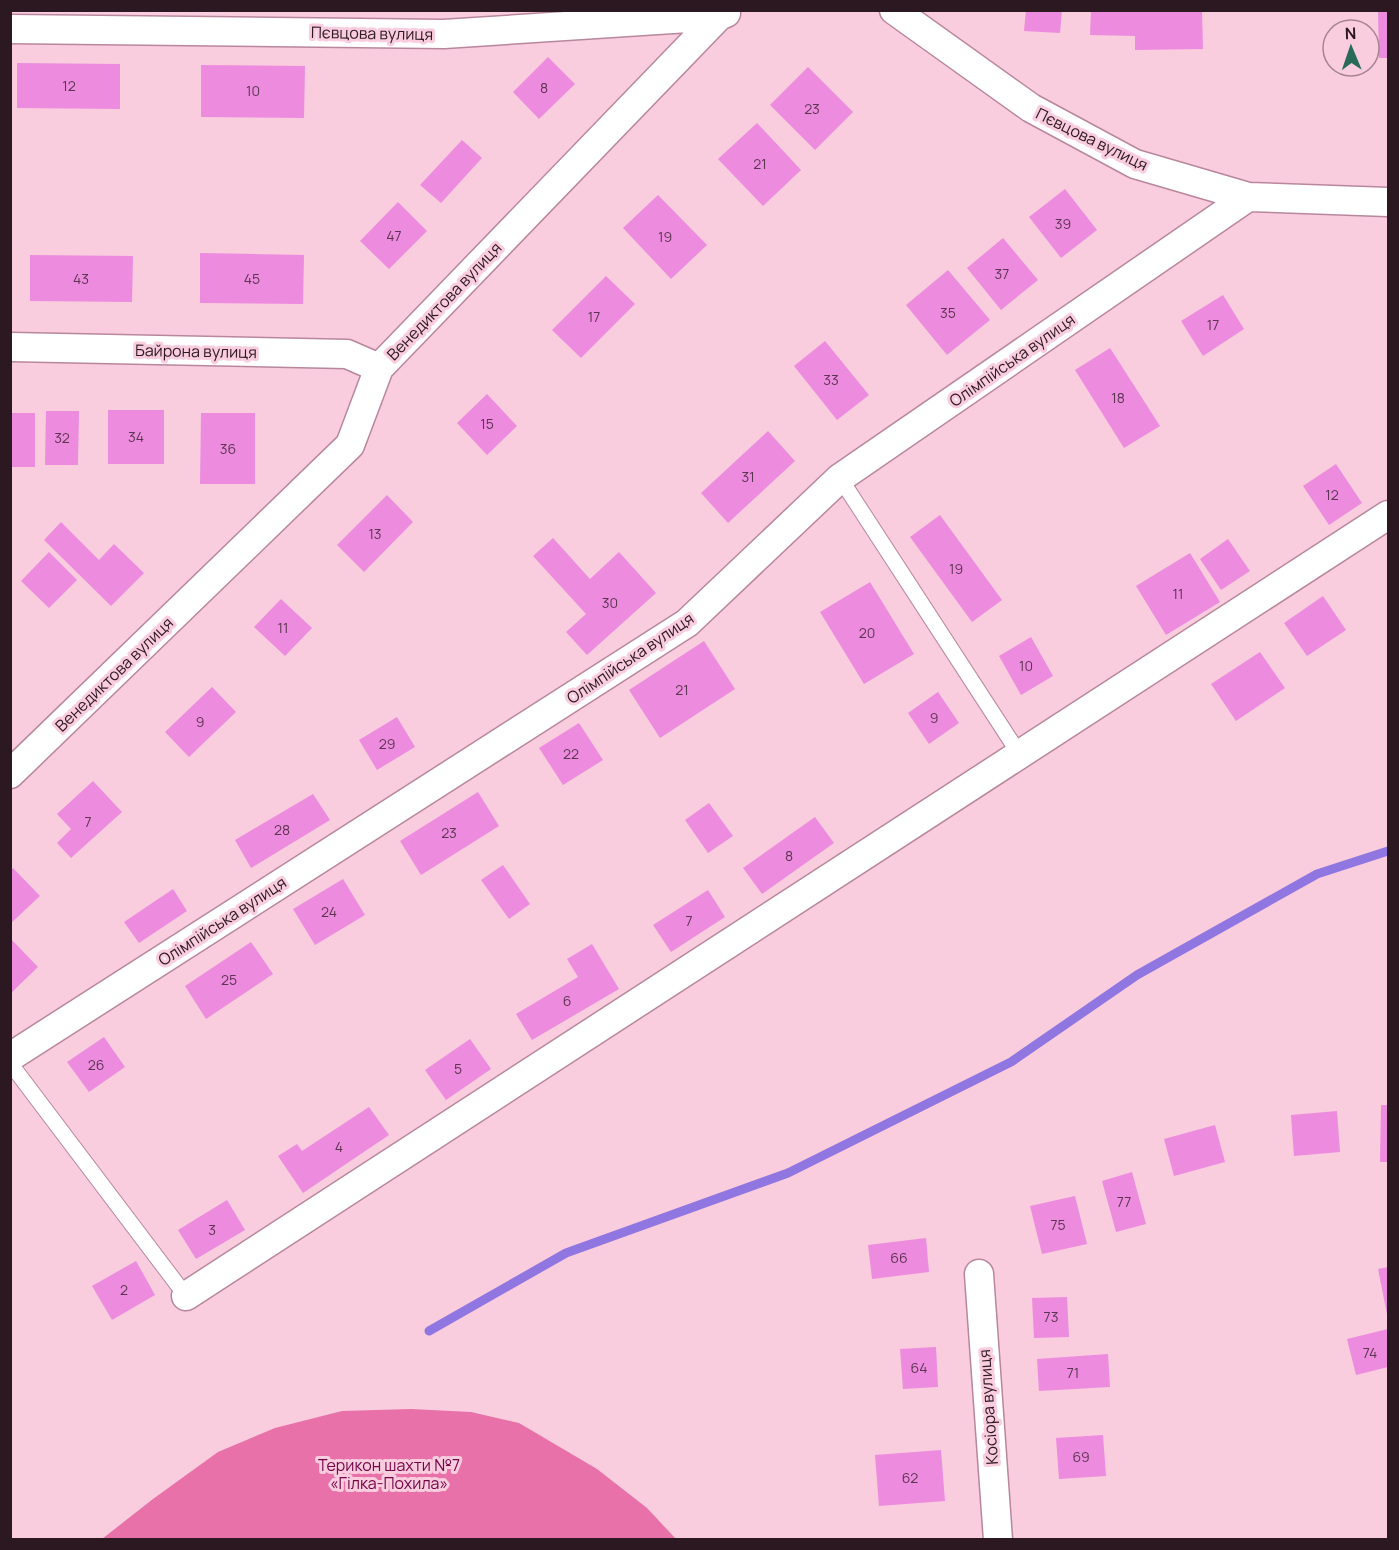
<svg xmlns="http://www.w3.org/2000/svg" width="1399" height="1550" viewBox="0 0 1399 1550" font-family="Manrope,sans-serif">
  <rect width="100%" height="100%" fill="#f9ccde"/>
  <path fill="#e771a8" d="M411,1409L471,1412L519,1423L597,1469L647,1508L676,1539H102L153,1499L218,1452L275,1428L342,1411Z"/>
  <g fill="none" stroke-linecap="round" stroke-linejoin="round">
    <path stroke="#9076e1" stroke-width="9" d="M429,1331L566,1253L788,1173L1011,1062L1137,975L1317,874L1388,851"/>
  </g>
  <path fill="#ed8bdf" d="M1026,10H1062L1060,33L1024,31Z
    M1091,10H1202L1203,49L1135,50V36L1090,35Z
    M1378,10H1388V58H1379Z
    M548,57L575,84L539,119L513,92Z
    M17,63L120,64V109L17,108Z
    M201,65L305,66L304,118L201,117Z
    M808,67L853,112L815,150L770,105Z
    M757,123L801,170L763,206L718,159Z
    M462,140L482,158L441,203L420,185Z
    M1065,189L1097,230L1061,258L1029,217Z
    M658,195L707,245L671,279L623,228Z
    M398,202L427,231L389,269L360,241Z
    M1003,238L1038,280L1001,310L967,268Z
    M200,253L304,255L303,304L200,303Z
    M30,255L133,256L132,302L30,301Z
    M948,270L990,320L947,355L906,305Z
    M606,276L635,304L581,358L552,330Z
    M1223,295L1244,329L1203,356L1181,321Z
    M825,341L869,395L837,420L794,366Z
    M1110,348L1160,426L1124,448L1075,370Z
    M487,394L517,426L487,455L457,423Z
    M108,410H164V464H108Z
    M46,411H79L78,465H45Z
    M10,413H35V467H10Z
    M201,413H255V484H200Z
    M768,431L795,461L728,523L701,493Z
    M1336,464L1362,503L1329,525L1303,486Z
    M387,495L413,522L364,572L337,545Z
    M940,515L1002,600L972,622L910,537Z
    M61,522L99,560L114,544L144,573L111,606L44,540Z
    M553,538L590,579L619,552L656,593L587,655L566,632L586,614L533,556Z
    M1228,539L1250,571L1221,590L1200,559Z
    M49,552L77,580L49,608L21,581Z
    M1190,553L1220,602L1166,635L1136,586Z
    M870,582L914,654L864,684L820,612Z
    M1323,596L1346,630L1307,656L1284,623Z
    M281,599L312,628L285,656L254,627Z
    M1031,637L1053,676L1021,695L999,656Z
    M704,641L735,689L660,738L629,690Z
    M1260,652L1285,688L1236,721L1211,684Z
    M212,687L236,712L189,757L165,732Z
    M938,692L959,723L929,744L908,713Z
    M397,717L415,747L377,770L359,740Z
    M579,723L603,760L563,785L539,748Z
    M93,781L122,812L71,858L57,843L71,829L57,814Z
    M478,792L499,826L421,875L400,841Z
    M313,794L330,820L251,868L235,840Z
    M709,803L733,836L708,853L685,820Z
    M815,817L834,843L762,894L743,868Z
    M503,865L530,904L509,919L481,880Z
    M13,868L40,896L10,924V871Z
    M343,879L365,915L315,945L293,909Z
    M173,889L187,911L139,943L124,922Z
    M708,890L725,917L671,952L653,925Z
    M10,938L38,967L10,994Z
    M251,942L273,974L206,1019L185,986Z
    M592,944L619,989L532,1040L516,1014L578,977L567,959Z
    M104,1037L125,1067L89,1092L67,1062Z
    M470,1039L491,1069L446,1100L425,1070Z
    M1381,1105H1388V1162H1380Z
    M369,1107L389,1135L303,1193L278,1156L297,1144L302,1151Z
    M1337,1111L1340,1152L1294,1156L1291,1115Z
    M1215,1125L1225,1162L1174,1176L1164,1139Z
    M1132,1172L1146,1224L1116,1232L1102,1181Z
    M1075,1196L1087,1244L1042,1254L1030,1206Z
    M227,1200L245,1230L196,1259L178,1230Z
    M926,1238L929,1272L872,1279L868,1245Z
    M136,1261L155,1295L112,1320L92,1286Z
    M1388,1267V1314H1387L1378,1269Z
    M1067,1297L1069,1337L1034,1338L1032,1298Z
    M1388,1329V1367L1356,1375L1347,1339Z
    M936,1347L938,1387L903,1389L900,1349Z
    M1108,1354L1110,1387L1039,1391L1037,1359Z
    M1103,1435L1106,1476L1059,1479L1056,1438Z
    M941,1450L945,1501L879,1506L875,1455Z"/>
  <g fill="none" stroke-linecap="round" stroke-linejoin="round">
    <defs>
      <path id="service" d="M840,478L1020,755
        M10,1063L186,1296"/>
      <path id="minor" d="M894,10L1031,108L1135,164L1248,197L1388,202
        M10,29L444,34L719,16L726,13
        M10,347L347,354L379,368
        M10,774L350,445L379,368L719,16
        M10,1057L687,623L840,478L1248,197
        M979,1274L998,1540
        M186,1296L1388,515"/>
    </defs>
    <use href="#service" stroke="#b9879c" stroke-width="17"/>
    <use href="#minor" stroke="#b9879c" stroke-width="31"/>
    <use href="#service" stroke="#fff" stroke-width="15"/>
    <use href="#minor" stroke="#fff" stroke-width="28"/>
  </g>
  <g text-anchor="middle" stroke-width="6" stroke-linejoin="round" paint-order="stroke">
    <g font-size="14" fill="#5c3550">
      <text x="69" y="91">12</text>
      <text x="544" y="93">8</text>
      <text x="253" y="96">10</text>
      <text x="812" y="114">23</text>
      <text x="760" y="169">21</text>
      <text x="1063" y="229">39</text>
      <text x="394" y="241">47</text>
      <text x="665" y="242">19</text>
      <text x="1002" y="279">37</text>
      <text x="81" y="284">43</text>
      <text x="252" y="284">45</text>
      <text x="948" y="318">35</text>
      <text x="594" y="322">17</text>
      <text x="1213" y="330">17</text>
      <text x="831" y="385">33</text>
      <text x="1118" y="403">18</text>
      <text x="487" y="429">15</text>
      <text x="136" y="442">34</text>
      <text x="62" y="443">32</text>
      <text x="228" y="454">36</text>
      <text x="748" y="482">31</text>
      <text x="1332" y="500">12</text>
      <text x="375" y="539">13</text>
      <text x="956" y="574">19</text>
      <text x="1178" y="599">11</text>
      <text x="610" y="608">30</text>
      <text x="283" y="633">11</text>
      <text x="867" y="638">20</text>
      <text x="1026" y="671">10</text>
      <text x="682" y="695">21</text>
      <text x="934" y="723">9</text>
      <text x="200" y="727">9</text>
      <text x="387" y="749">29</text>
      <text x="571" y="759">22</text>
      <text x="88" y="827">7</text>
      <text x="282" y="835">28</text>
      <text x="449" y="838">23</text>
      <text x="789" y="861">8</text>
      <text x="329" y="917">24</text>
      <text x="689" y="926">7</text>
      <text x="229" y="985">25</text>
      <text x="567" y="1006">6</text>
      <text x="96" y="1070">26</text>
      <text x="458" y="1074">5</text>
      <text x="339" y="1152">4</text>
      <text x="1124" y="1207">77</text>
      <text x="1058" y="1230">75</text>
      <text x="212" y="1235">3</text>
      <text x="899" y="1263">66</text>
      <text x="124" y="1295">2</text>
      <text x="1051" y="1322">73</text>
      <text x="1370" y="1358">74</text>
      <text x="919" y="1373">64</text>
      <text x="1073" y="1378">71</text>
      <text x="1081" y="1462">69</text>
      <text x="910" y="1483">62</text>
    </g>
    <g font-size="16" fill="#2c1821" stroke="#f9ccde">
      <text transform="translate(372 33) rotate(1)" y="6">Пєвцова вулиця</text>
      <text transform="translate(1092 139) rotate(26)" y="6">Пєвцова вулиця</text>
      <text transform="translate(444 301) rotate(-46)" y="6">Венедиктова вулиця</text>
      <text transform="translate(196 351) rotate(1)" y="6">Байрона вулиця</text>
      <text transform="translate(1012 360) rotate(-35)" y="6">Олімпійська вулиця</text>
      <text transform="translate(630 658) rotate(-34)" y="6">Олімпійська вулиця</text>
      <text transform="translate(114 674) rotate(-44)" y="6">Венедиктова вулиця</text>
      <text transform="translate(222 921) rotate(-33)" y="6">Олімпійська вулиця</text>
      <text transform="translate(988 1407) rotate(-94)" y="6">Косіора вулиця</text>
    </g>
    <g font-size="16" fill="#750347" stroke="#f9ccde">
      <text x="389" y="1471">Терикон шахти №7<tspan x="389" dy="18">«Гілка-Похила»</tspan></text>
    </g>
  </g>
  <rect width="1399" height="1550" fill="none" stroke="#2c1821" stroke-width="24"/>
  <g transform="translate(1351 48) rotate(358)"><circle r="28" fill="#f9ccde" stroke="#a78492" stroke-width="1.5"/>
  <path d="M0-4.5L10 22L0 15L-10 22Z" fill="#296a58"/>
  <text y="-9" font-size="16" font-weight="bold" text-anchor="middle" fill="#2c1821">N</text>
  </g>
</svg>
